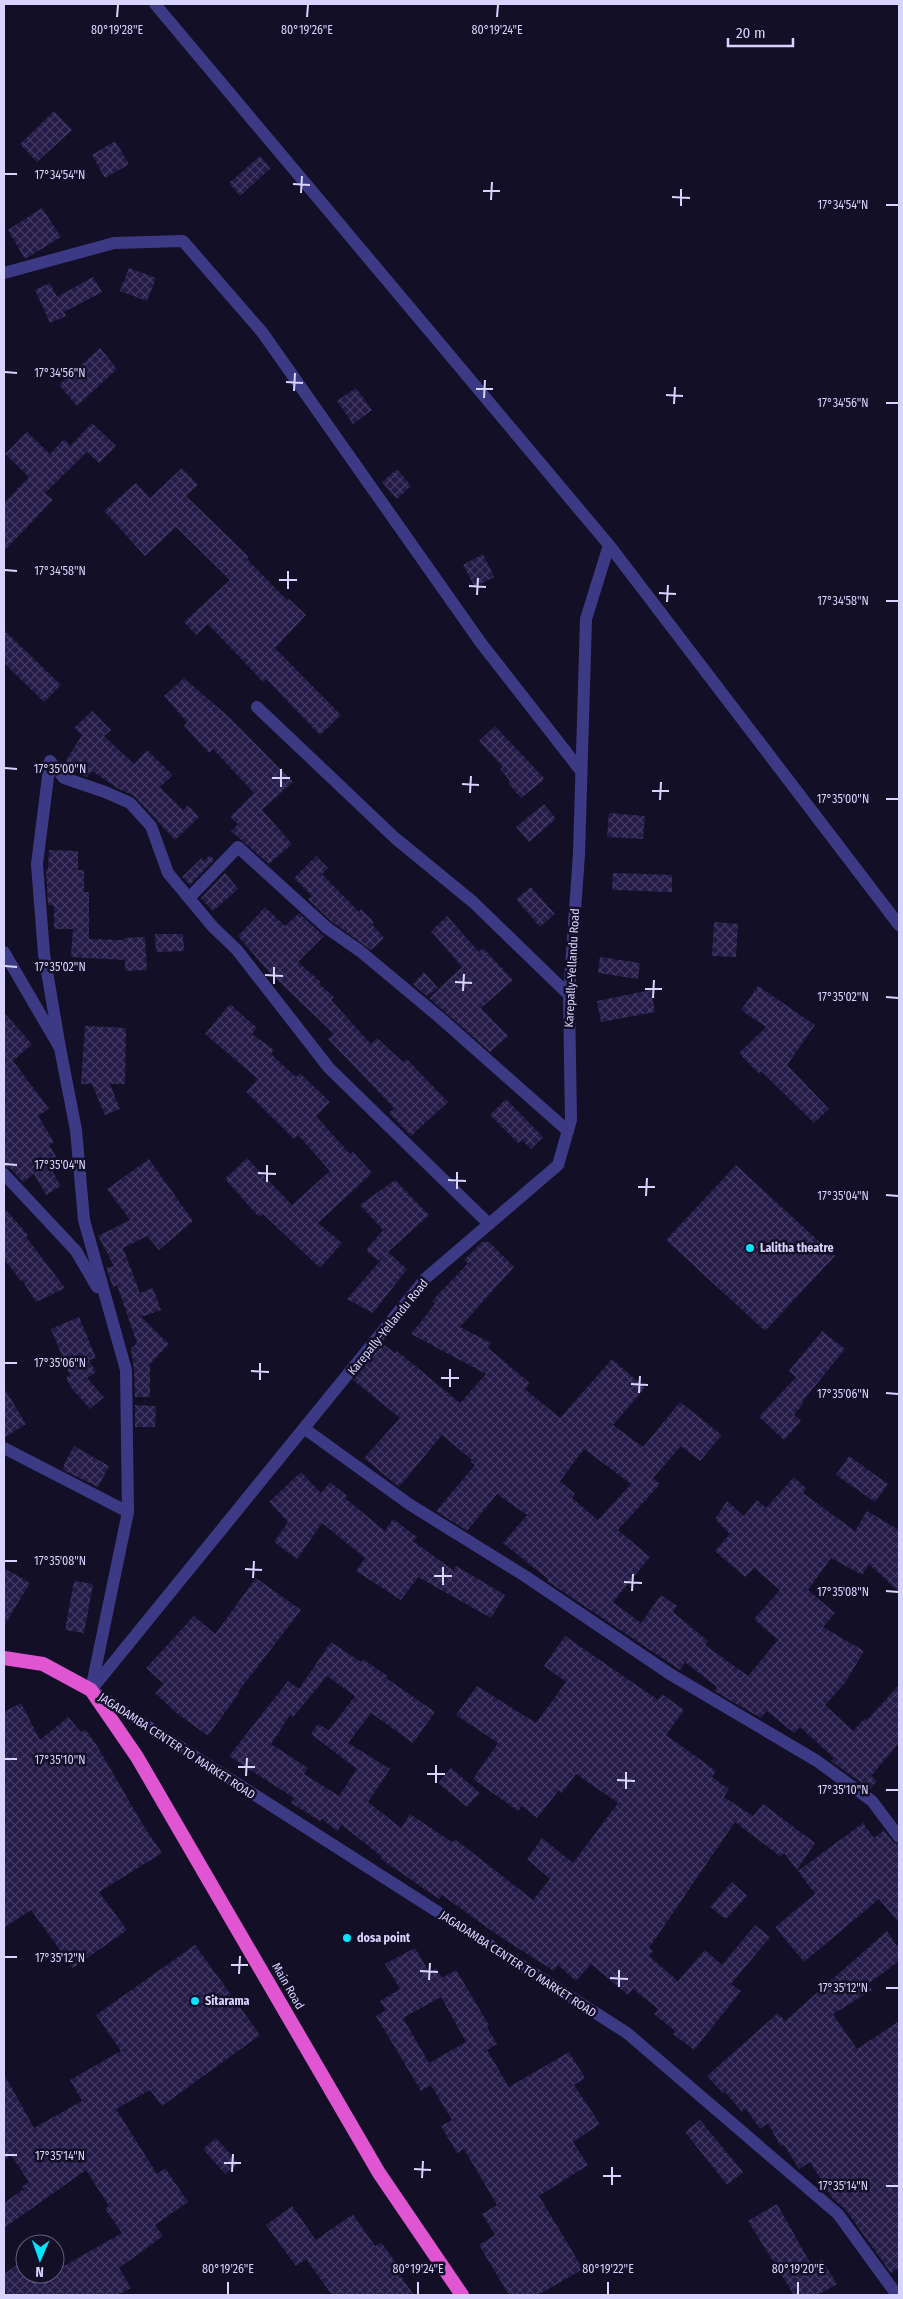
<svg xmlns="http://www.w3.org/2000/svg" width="903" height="2299" viewBox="0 0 903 2299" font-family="'Fira Sans Condensed',sans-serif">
  <defs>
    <pattern id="building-cross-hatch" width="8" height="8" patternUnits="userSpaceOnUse" patternTransform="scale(1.25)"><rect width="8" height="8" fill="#241b47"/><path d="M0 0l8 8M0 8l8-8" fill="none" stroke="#433b63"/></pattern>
  </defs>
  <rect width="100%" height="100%" fill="#130f26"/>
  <path fill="url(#building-cross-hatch)" fill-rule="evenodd" d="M54,111L72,130L37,162L20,144Z
    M115,141L129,164L105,178L92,155Z
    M260,156L271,168L240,196L229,183Z
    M42,208L61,237L25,259L8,230Z
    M129,268L156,278L147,301L120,291Z
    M93,277L102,292L64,312L66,316L50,323L35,290L50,283L57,297Z
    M100,348L117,369L77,406L59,385Z
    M356,388L372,410L353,424L337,401Z
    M92,423L116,446L99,463L87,452L45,493L53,500L4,551V503L29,477L5,454L27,432L50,454L64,439L70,446Z
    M182,468L198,485L186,496L249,557L247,559L287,600L289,599L306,615L275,648L341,715L320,735L266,679L263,682L208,624L196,635L184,622L230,580L176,527L145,556L104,511L136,483L150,498Z
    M397,469L411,486L397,499L382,482Z
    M483,554L494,577L475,587L463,565Z
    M4,630L61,685L44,702L4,663Z
    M184,678L231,719L293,782L262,810L292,844L269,864L231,831L238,824L230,817L254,793L213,749L209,753L184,726L187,722L164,696Z
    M92,711L111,730L104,736L134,764L147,750L173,775L160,787L183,810L188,805L199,817L175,840L134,796L119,789L92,771L87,777L81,775L65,762L82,735L74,728Z
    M495,726L545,779L521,798L508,783L510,781L500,769L503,767L479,741Z
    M544,804L556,819L529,842L516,827Z
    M609,813L645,816L643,839L607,837Z
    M49,850L78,851V870H84V892H89V939L124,940V938L145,937L147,970L125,971V960L71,957L73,929H54V906L48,905L46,869H48Z
    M210,855L214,860L190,885L182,877L202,858L204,861Z
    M316,856L328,868L322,874L359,912L361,909L374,922L372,924L384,938L371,950L332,922L308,899L312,896L294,878Z
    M225,873L238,889L213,911L201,898Z
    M613,873L672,875V892L612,890Z
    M531,887L555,914L540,927L516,899Z
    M265,907L285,926L299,913L324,936L298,962L321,982L319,984L334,997L331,1000L371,1044L377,1038L403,1062L407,1059L448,1102L411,1136L389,1113L394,1108L328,1039L334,1034L268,971L238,936Z
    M447,916L479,952L483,948L513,980L481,1008L508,1036L490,1052L429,998L462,967L431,931Z
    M714,922L738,924L736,957L712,956Z
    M155,934H183L184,951L156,952Z
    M600,957L640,963L638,979L598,973Z
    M424,972L438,988L427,996L413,984Z
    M758,986L815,1025L787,1065L829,1109L814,1123L761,1071L759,1074L739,1053L766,1027L741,1010Z
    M651,990L655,1012L601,1022L597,1001Z
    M230,1004L257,1028L252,1034L274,1050L271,1054L296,1077L300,1073L330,1102L316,1116L350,1154L353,1152L372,1173L318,1223L342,1243L320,1268L263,1214L259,1217L225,1179L247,1158L292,1205L330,1171L298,1135L294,1139L246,1092L258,1079L205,1034Z
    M4,1013L32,1044L13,1061L49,1109L38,1116L54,1142L49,1145L57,1158L48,1164L61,1186L46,1195L34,1174L23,1182L10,1168L4,1166Z
    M85,1026L126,1028L125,1084H110L120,1109L105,1115L92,1084H81Z
    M506,1099L543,1137L531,1149L522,1140L518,1143L490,1115Z
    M149,1159L193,1221L159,1250L147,1236L123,1248L140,1293L153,1288L161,1310L141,1317L169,1344L150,1364V1397H135L134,1370L131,1349L137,1343L117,1285L113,1287L106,1268L114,1266L98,1236L130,1220L107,1189Z
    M736,1165L835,1256L765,1331L666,1240Z
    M395,1180L429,1215L388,1252L407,1269L373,1313L347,1299L386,1254L378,1261L366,1250L383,1230L360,1205Z
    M4,1208L28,1235L26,1237L65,1288L36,1302L22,1280L21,1281L4,1259Z
    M482,1242H489L514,1267L460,1327L491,1343L488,1348L530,1383L525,1389L560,1418L612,1359L645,1388L613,1425L643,1447L680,1402L722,1435L700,1461L681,1446L653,1478L660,1484L618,1530L650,1557L613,1602L641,1623L661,1595L677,1606L673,1612L708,1641L705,1645L748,1676L778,1640L754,1619L780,1590L754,1568L745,1577L715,1551L730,1534L715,1519L727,1501L744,1516L757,1500L766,1508L794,1477L807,1489L803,1493L855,1531L867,1511L899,1530V1592L869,1564L862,1575L831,1558L808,1590L835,1613L823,1627L864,1651L845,1683L825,1705L853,1731L865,1718L867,1720L899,1685V1743L871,1776L877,1781L870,1789L831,1761L834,1758L800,1727L794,1733L767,1711L761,1718L714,1691L717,1687L685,1662L680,1670L547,1581L548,1579L503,1543L527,1515L497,1494L467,1531L436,1511L475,1465L471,1462L472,1460L442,1435L399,1487L364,1458L400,1418L353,1380L383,1344L395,1353L397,1351L460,1403L486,1374L411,1334L435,1304L432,1301L468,1263L464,1260ZM584,1449L631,1484L598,1520L572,1498L575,1494L560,1481Z
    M79,1317L96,1358L89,1360L96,1372L87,1378L104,1397L90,1409L72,1389L66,1378L70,1375L51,1329Z
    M822,1331L845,1349L802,1402L803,1404L794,1415L801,1421L784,1440L759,1417L796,1377L789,1371Z
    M4,1388L26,1424L4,1438Z
    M135,1405L156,1406L155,1427H135Z
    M74,1446L109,1466L98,1487L63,1470L65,1462Z
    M849,1456L888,1484L875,1502L836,1475Z
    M301,1472L321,1493L330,1482L347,1496L345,1498L385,1531L393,1519L417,1537L413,1541L453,1570L456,1566L505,1595L491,1618L418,1577L401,1600L356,1571L365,1558L322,1523L297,1559L274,1542L288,1522L269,1502Z
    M4,1568L30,1583L4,1626Z
    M256,1578L301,1610L238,1692L239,1693L208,1736L174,1711L155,1693L164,1684L146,1668L194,1616L215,1634Z
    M74,1581L93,1584L84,1633L65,1630Z
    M565,1636L658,1700L662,1694L684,1710L666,1735L716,1771L712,1777L729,1789L724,1797L753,1816L763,1804L815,1843L797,1870L784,1853L781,1857L735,1822L649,1948L653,1951L649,1956L678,1981L705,1950L722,1965L755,1925L770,1937L731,1984L741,1991L694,2050L673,2034L675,2031L654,2014L658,2009L633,1989L628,1995L591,1964L576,1981L558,1965L554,1971L499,1936L442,1895L439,1899L381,1859L382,1857L342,1825L337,1831L322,1819L320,1821L291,1803L294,1798L229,1756L288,1681L299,1689L331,1642L361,1662L363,1659L387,1676L386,1678L435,1712L413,1743L371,1713L348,1743L390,1769L368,1802L401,1828L410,1814L452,1842L455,1839L533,1900L550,1879L527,1859L542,1838L573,1863L618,1803L576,1774L562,1793L559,1790L537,1818L522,1806L518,1811L473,1779L498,1743L456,1715L477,1686L536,1723L566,1682L544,1666ZM327,1676L355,1696L329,1730L318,1724L311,1734L357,1769L339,1796L304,1774L308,1768L271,1744L290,1715L293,1717Z
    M21,1703L40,1740L68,1717L81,1732L85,1729L96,1744L143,1825L162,1853L99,1892L127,1930L73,1968L31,1910L4,1928V1712Z
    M451,1768L480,1793L467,1807L438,1783Z
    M863,1823L874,1838L884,1830L893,1842L899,1845V1923L879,1899L804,1962L775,1927L815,1894L798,1871Z
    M732,1882L747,1896L726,1919L710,1907Z
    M887,1931L899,1949V1961L868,1984L872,1990L833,2014L857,2049L899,2021V2268L891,2273L845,2209L833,2199L810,2162L799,2169L784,2145L781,2147L768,2123L760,2129L746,2109L742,2112L725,2092L723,2093L707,2076L778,2013L785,2021Z
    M195,1945L260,2035L162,2106L150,2090L116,2109L157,2174L165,2168L188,2202L155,2225L163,2236L119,2268L131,2288L118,2295H8L4,2290V2274L25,2259V2274H55V2271L122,2233L105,2209L109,2206L86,2170L4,2228V2203L24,2189L22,2187L29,2182L11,2155L4,2160V2074L34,2128L82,2101L70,2080L121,2051L96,2015Z
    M415,1948L429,1972L436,1968L442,1978L456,1970L489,2025L487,2027L497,2044L487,2050L509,2087L569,2052L585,2078L574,2085L600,2124L573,2142L588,2165L539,2196L583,2269L538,2295H509L479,2245L495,2235L482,2214L497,2205L464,2149L457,2153L441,2126L452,2120L431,2085L421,2091L376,2016L386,2010L380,2001L400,1989L385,1964ZM441,1997L466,2042L429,2063L403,2018Z
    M700,2120L743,2172L727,2185L685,2132Z
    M216,2138L238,2163L225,2174L203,2149Z
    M777,2204L812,2266L822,2260L837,2284L818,2295H794L748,2221Z
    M292,2206L316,2240L353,2214L375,2246L381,2242L402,2271L399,2274L414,2295H332L306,2259L296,2266L266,2225Z"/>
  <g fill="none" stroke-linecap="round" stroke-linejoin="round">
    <path stroke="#3d3a85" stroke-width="12" d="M4,273L114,243L183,241L262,332L481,643L581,771
      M257,707L395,838L473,902L569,995
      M189,898L238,847L327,928L360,951L438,1016L568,1131
      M4,952L60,1048L76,1130L84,1220L126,1370L128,1512
      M60,1048L44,954L37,864L50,761L64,778L105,792L130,803L151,826L168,873L213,927L237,950L329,1068L489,1224
      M4,1174L76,1251L97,1287
      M305,1429L409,1504L525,1576L670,1674L817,1761L872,1801L899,1837
      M4,1448L128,1512L91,1690L627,2033L838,2214L897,2295"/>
    <path stroke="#3d3a85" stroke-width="12" d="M155,4L609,545L899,925
      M91,1690L426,1278L558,1165L571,1120L569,995L579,854L586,619L609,545"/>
    <path stroke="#e055d1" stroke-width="14" d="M4,1658L43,1664L91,1690L137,1757L379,2173L462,2295"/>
  </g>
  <path fill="none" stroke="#d9d4ff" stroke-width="2" d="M117,17L118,5M307,17L308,5M497,17L498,5M5,174H17M293,184L310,185M483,191H500M301,193L302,176M672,197L690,198M491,200L492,182M886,205H898M681,206V189M5,372L17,373M286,382L303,383M476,389H493M294,391L295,373M666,395L683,396M484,398L485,380M886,403H898M674,404L675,387M5,570L17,571M279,580H297M469,586L486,587M288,589V571M659,593L676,594M477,595L478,578M886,601H898M667,602L668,585M5,768L17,769M272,778H290M462,784L479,785M281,787V769M652,791H669M470,793L471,776M886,799H898M660,800L661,782M5,966L17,967M265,975L283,976M455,982L472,983M274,984V967M645,989H662M463,991L464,974M886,997L898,998M653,998L654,980M5,1164L17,1165M258,1173L276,1174M448,1180L466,1181M267,1182V1165M638,1187H655M457,1189V1172M886,1195L898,1196M646,1196L647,1178M5,1363H17M251,1371L269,1372M441,1378H459M260,1380V1363M631,1384L648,1385M450,1387V1369M639,1393L640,1376M886,1393L898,1394M5,1561H17M245,1569L262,1570M434,1576H452M253,1578L254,1561M624,1582L642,1583M443,1585V1567M632,1591L633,1574M886,1591L898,1592M5,1759H17M238,1767H255M427,1774H445M246,1776L247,1758M617,1780L635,1781M436,1783V1765M626,1789V1772M886,1790H898M5,1957H17M231,1965H248M420,1971L438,1972M239,1974L240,1956M610,1978L628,1979M429,1980L430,1963M619,1987V1970M886,1988H898M5,2155H17M224,2163H241M414,2169L431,2170M232,2172L233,2154M603,2176H621M422,2178L423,2161M612,2185V2167M886,2186H898M228,2294V2282M418,2294V2282M608,2294V2282M798,2294V2282"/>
  <g fill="#00e5ff" stroke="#130f26" stroke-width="2">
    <circle cx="750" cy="1248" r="5"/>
    <circle cx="347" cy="1938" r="5"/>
    <circle cx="195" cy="2001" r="5"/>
  </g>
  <g text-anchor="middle" stroke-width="5" stroke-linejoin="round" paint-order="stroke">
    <g font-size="12" fill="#d9d4ff" stroke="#130f26">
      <text transform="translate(572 968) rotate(-87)" y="4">Karepally-Yellandu Road</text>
      <text transform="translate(388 1327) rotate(-51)" y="4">Karepally-Yellandu Road</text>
      <text transform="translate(177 1746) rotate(33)" y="4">JAGADAMBA CENTER TO MARKET ROAD</text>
      <text transform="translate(518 1964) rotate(33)" y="4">JAGADAMBA CENTER TO MARKET ROAD</text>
      <text transform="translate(288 1986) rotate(60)" y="4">Main Road</text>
    </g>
    <g font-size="12" font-weight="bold" fill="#d9d4ff" stroke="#130f26" text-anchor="start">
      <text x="760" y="1252">Lalitha theatre</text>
      <text x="357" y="1942">dosa point</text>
      <text x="205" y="2005">Sitarama</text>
    </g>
  </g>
  <g font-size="12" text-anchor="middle" fill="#d9d4ff" stroke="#130f26" stroke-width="5" stroke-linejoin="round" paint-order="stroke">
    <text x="117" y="34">80°19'28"E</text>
    <text x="307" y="34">80°19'26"E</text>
    <text x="497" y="34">80°19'24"E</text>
    <text x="60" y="179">17°34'54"N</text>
    <text x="843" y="209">17°34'54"N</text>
    <text x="60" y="377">17°34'56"N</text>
    <text x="843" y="407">17°34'56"N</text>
    <text x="60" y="575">17°34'58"N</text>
    <text x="843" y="605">17°34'58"N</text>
    <text x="60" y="773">17°35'00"N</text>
    <text x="843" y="803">17°35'00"N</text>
    <text x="60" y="971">17°35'02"N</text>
    <text x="843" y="1001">17°35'02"N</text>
    <text x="60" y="1169">17°35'04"N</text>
    <text x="843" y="1200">17°35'04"N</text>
    <text x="60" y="1367">17°35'06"N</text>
    <text x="843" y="1398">17°35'06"N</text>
    <text x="60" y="1565">17°35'08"N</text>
    <text x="843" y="1596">17°35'08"N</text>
    <text x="60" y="1764">17°35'10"N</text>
    <text x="843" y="1794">17°35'10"N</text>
    <text x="60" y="1962">17°35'12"N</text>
    <text x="843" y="1992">17°35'12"N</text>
    <text x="60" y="2160">17°35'14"N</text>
    <text x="843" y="2190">17°35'14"N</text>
    <text x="228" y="2273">80°19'26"E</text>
    <text x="418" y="2273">80°19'24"E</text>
    <text x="608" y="2273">80°19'22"E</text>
    <text x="798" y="2273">80°19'20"E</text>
  </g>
  <rect width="903" height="2299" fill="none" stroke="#d9d4ff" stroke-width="10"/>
  <g transform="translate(40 2259) rotate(182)"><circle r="24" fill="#130f26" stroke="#625e7d"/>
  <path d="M0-4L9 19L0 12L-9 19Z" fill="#00e5ff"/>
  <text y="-8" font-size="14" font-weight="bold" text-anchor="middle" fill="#d9d4ff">N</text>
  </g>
  <path d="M728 38v8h65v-8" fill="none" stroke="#d9d4ff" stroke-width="2.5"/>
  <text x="736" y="38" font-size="15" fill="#d9d4ff" stroke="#130f26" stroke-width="4" paint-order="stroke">20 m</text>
</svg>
